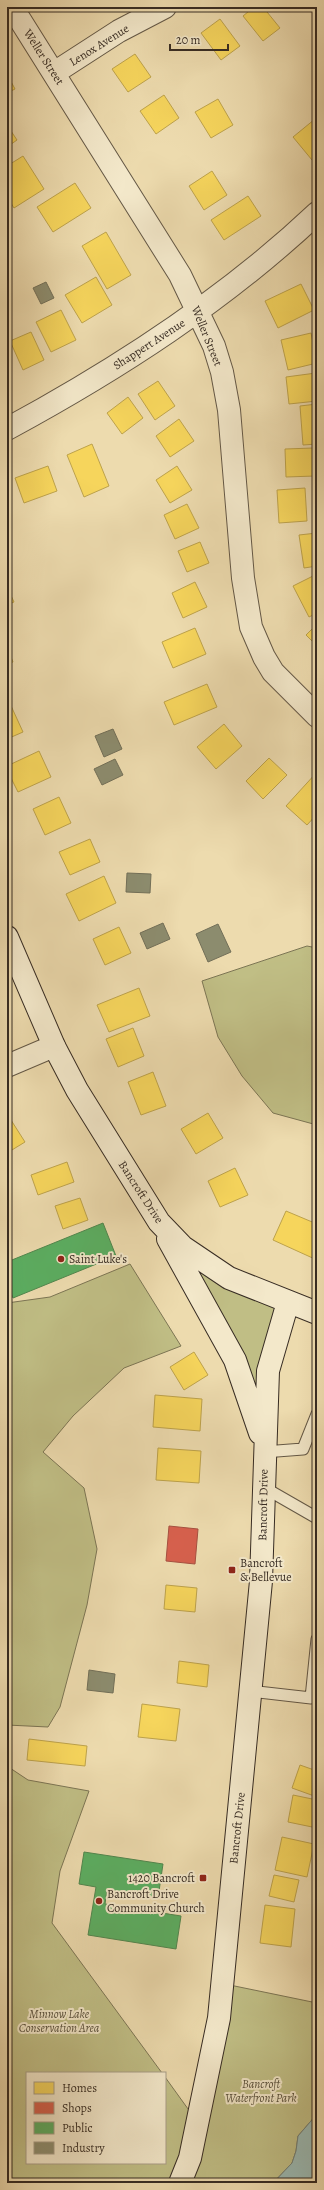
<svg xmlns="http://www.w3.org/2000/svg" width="324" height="2190" viewBox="0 0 324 2190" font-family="Alegreya,serif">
  <rect width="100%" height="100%" fill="#eddbae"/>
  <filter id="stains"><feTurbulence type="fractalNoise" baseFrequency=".005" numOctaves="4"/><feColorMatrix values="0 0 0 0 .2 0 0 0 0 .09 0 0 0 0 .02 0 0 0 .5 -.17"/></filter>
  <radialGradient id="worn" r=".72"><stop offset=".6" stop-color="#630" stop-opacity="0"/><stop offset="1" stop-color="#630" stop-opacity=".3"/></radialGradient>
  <path fill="#c0be85" stroke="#7c7554" d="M307,946L317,948V1125L273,1113L242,1076L218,1037L202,981Z
    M182,1248L286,1302L263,1444Z
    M130,1264L181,1346L124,1368L73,1416L43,1452L84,1488L97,1549L87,1605L60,1707L48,1727L7,1725V1303L50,1297Z
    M7,1766L28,1780L89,1791L60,1871L52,1923L162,2073H27V2163H165V2077L196,2120L220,1983L317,2003V2114L298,2136L296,2151L292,2163L273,2183H7Z"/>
  <path fill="#9bb9b2" stroke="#738179" d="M317,2114V2183H273L292,2163L296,2151L298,2136Z"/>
  <path fill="#f6d55c" stroke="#bda24b" d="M254,7H263L280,28L263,41L243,16Z
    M220,19L240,46L221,60L201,33Z
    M135,54L151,77L128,92L112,69Z
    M7,74L15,89L7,93Z
    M164,95L179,118L156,134L140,111Z
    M218,99L233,125L211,138L195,112Z
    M315,119L317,122V156L312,160L293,137Z
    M7,125L17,140L7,147Z
    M23,156L44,189L14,208L7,197V166Z
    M212,171L227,195L204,210L189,186Z
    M75,183L91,208L53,232L37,207Z
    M248,196L261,216L224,240L211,220Z
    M106,232L131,275L107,289L82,246Z
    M96,277L112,305L82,323L65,295Z
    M301,284L314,310L278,328L265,301Z
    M61,310L76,340L51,352L36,322Z
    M31,332L44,360L23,370L10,341Z
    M311,333L317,363L288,370L281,340Z
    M316,373L317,401L289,404L286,377Z
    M158,381L175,406L155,420L138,394Z
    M128,397L143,418L122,434L107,413Z
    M317,404V444L303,445L300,406Z
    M179,419L194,441L170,457L156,436Z
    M92,444L109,486L84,497L67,455Z
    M313,448L315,476L286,477L285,449Z
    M48,466L57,491L24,503L15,478Z
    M177,466L192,490L170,503L156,480Z
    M305,488L307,521L279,523L277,490Z
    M187,504L199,528L175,539L164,515Z
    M317,533V566L304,568L299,535Z
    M200,542L209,563L187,572L178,551Z
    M317,574V613L309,617L293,586Z
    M195,582L207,607L183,618L172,593Z
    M7,587L14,602L7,605Z
    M317,624V646L306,635Z
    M195,628L206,654L173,668L162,642Z
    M7,647L13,662L7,664Z
    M207,684L217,707L174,725L164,702Z
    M7,697L23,732L7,739Z
    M224,724L242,746L216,769L197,747Z
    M39,751L51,777L18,792L7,770V766Z
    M269,758L287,775L263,799L246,781Z
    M317,772V814L307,825L286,806Z
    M59,797L71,823L45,835L33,809Z
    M90,839L100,862L70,875L59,852Z
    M104,876L116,903L79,921L66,894Z
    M119,927L131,953L105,965L93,939Z
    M139,988L150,1016L109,1032L97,1005Z
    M133,1028L144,1056L118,1067L106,1039Z
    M153,1072L166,1106L141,1115L128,1082Z
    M208,1113L223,1138L196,1154L181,1129Z
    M11,1120L25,1142L7,1153V1123Z
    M67,1162L74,1182L38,1195L31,1175Z
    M235,1168L248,1195L220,1207L208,1181Z
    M80,1198L88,1220L63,1229L55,1206Z
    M286,1211L317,1224V1260L273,1240Z
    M194,1352L208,1375L184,1390L170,1367Z
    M155,1395L202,1399L200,1431L153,1427Z
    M158,1448L201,1451L199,1483L156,1480Z
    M166,1585L197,1588L195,1612L164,1609Z
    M179,1661L209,1665L207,1687L177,1683Z
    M142,1704L180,1709L176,1741L138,1737Z
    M29,1739L87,1746L85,1766L27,1760Z
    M300,1765L317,1771V1797L292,1788Z
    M293,1795L317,1800V1828L288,1822Z
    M282,1837L314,1844L307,1877L275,1870Z
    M274,1875L299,1880L294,1902L269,1896Z
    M265,1905L295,1909L291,1947L260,1943Z"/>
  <path fill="#d6604d" stroke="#a65040" d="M169,1526L198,1529L195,1564L166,1561Z"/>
  <path fill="#5aae61" stroke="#50874e" d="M103,1223L116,1256L13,1298L7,1283V1262Z
    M84,1852L163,1864L158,1898L107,1890L105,1904L181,1916L176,1949L88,1935L96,1887L79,1884Z"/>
  <path fill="#8c8c6e" stroke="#726f58" d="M46,282L54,298L41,304L33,288Z
    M113,729L122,749L104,757L95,736Z
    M115,759L123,775L102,785L94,769Z
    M127,873L151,874L150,893L126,892Z
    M163,923L170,939L147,949L140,933Z
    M218,924L231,952L208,962L196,934Z
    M89,1670L115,1674L113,1693L87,1690Z"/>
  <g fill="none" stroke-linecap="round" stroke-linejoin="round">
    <defs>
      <path id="lane" d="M264,1452L303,1449L317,1414
        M263,1487L317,1518
        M250,1691L311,1698L317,1639"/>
      <path id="street" d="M12,7L180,275L214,346L222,372L229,410L243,578L251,627L264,657L273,672L317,716
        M54,73L119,31L165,7
        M7,429C118,369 225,300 317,213
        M7,1066L54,1046"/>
      <path id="secondary" d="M7,937L54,1046L77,1090L159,1222L183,1247L229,1278L317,1313
        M168,1239L235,1360L260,1433
        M180,2183L190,2158L219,2018L261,1581L268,1371L288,1302"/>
    </defs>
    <use href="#lane" stroke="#645846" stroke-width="13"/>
    <use href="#street" stroke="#645846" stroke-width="24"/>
    <use href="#secondary" stroke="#372c23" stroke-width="24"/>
    <use href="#lane" stroke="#f3e8ca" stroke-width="11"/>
    <use href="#street" stroke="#f3e8ca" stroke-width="22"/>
    <use href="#secondary" stroke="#f3e8ca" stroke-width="22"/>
  </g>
  <g fill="#8f2418" stroke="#f3e8ca" stroke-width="1.5">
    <circle cx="61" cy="1259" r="4"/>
    <rect x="228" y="1566" width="8" height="8" rx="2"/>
    <rect x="199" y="1874" width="8" height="8" rx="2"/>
    <circle cx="99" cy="1901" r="4"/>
  </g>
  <g text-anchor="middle" stroke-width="4" stroke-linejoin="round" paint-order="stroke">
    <g font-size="12" fill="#372c23" stroke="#f3e8ca">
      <text transform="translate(99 45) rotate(-32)" y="4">Lenox Avenue</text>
      <text transform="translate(44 57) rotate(57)" y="4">Weller Street</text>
      <text transform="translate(207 336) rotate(68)" y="4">Weller Street</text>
      <text transform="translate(149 344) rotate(-33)" y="4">Shappert Avenue</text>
      <text transform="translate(141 1192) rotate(57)" y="4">Bancroft Drive</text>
      <text transform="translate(263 1505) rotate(-89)" y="4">Bancroft Drive</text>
      <text transform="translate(237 1828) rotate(-84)" y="4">Bancroft Drive</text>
    </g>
    <g font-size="12" fill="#372c23" stroke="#f3e8ca" text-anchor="start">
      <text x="69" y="1263">Saint Luke's</text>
      <text x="240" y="1567">Bancroft<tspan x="240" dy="14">&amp; Bellevue</tspan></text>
      <text x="195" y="1882" text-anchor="end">1420 Bancroft</text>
      <text x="107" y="1898">Bancroft Drive<tspan x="107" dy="14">Community Church</tspan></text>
    </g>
    <g font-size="12" font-style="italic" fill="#59503c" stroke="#f3e8ca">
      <text x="59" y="2018">Minnow Lake<tspan x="59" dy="14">Conservation Area</tspan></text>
      <text x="261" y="2088">Bancroft<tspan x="261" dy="14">Waterfront Park</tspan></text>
    </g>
  </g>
  <rect width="324" height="2190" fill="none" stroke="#eddbae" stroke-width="24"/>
  <rect x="8" y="8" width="308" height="2174" fill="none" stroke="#372c23" stroke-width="2"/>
  <rect x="12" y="12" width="300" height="2166" fill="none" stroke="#372c23"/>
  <rect x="26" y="2072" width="140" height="92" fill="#f3e8ca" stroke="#a89d87"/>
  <rect x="34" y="2082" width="20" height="12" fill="#f6d55c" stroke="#a89d87"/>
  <text x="62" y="2092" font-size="12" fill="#372c23">Homes</text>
  <rect x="34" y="2102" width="20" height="12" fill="#d6604d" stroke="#a89d87"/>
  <text x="62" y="2112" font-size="12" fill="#372c23">Shops</text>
  <rect x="34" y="2122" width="20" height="12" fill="#5aae61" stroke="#a89d87"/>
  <text x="62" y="2132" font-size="12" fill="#372c23">Public</text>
  <rect x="34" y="2142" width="20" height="12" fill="#8c8c6e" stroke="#a89d87"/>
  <text x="62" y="2152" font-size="12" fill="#372c23">Industry</text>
  <path d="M170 44v6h58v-6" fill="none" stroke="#372c23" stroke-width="2"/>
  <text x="176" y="44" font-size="12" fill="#372c23" stroke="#f3e8ca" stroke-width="3" paint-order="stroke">20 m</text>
  <rect width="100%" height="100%" filter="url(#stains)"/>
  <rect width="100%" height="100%" fill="url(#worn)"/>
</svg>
